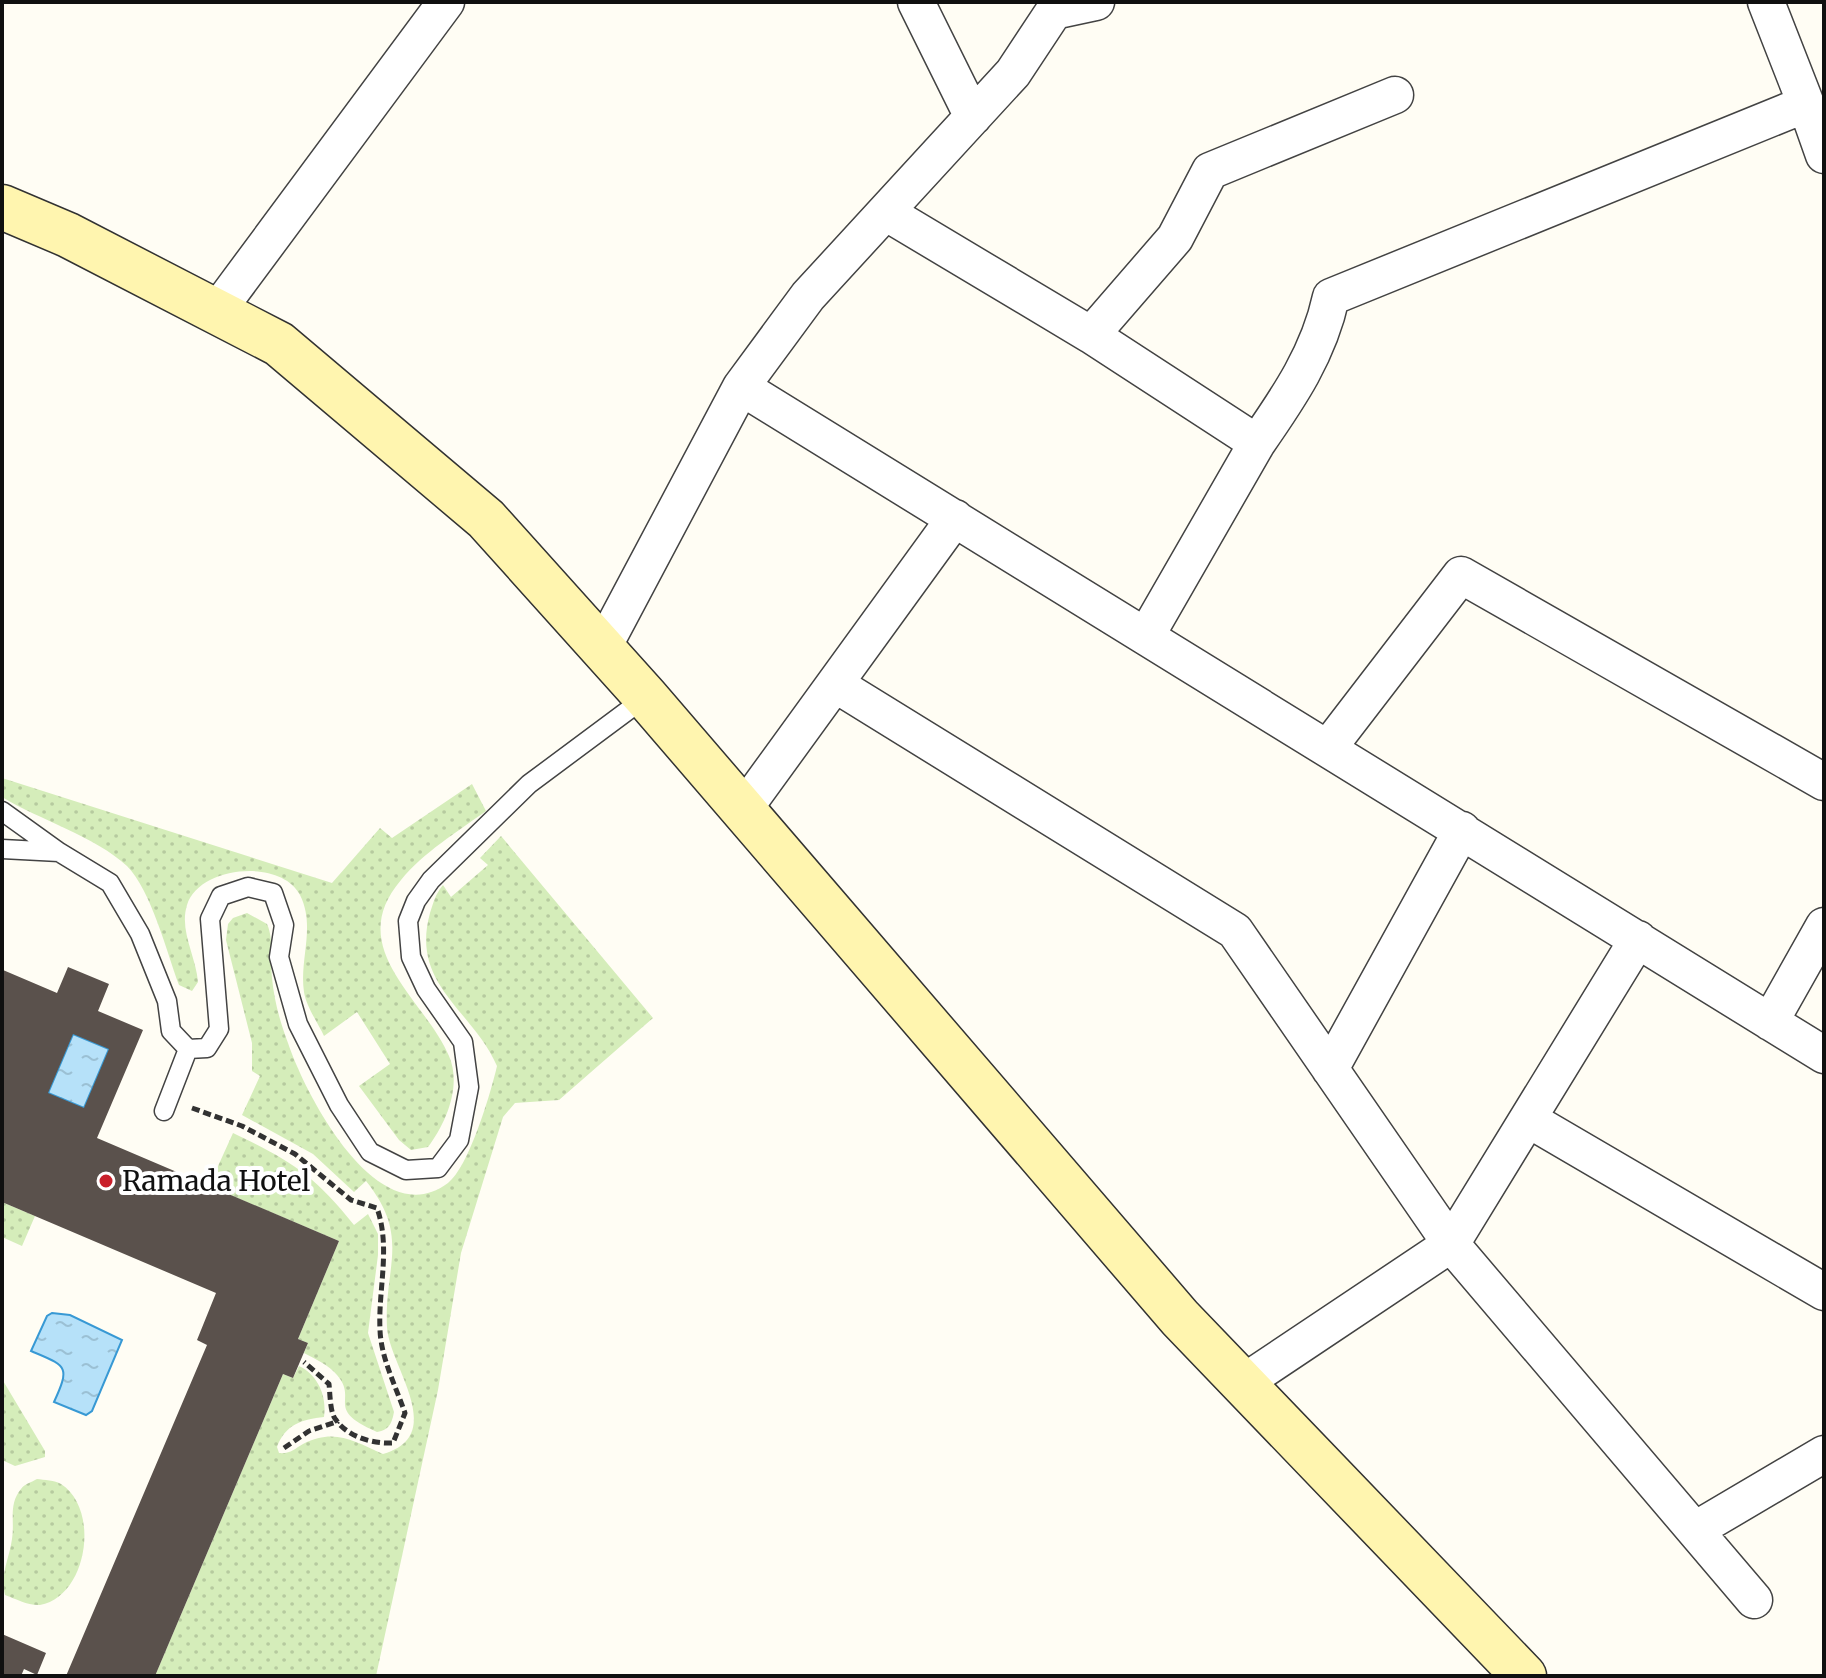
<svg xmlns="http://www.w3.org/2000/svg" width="1826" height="1678" viewBox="0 0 1826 1678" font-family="Merriweather,serif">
  <defs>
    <pattern id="grass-dots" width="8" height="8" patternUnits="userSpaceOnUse" patternTransform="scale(2)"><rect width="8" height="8" fill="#d5edba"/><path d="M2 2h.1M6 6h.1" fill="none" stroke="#b6ca9f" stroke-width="1.8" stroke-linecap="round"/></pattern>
    <pattern id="water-ripples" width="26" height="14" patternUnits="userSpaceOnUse" patternTransform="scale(2)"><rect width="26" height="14" fill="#b6e1f9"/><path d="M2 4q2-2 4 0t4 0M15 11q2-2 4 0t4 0" fill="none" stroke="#9bc0d4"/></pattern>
  </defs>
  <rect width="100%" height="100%" fill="#fffdf4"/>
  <path fill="url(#grass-dots)" d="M2,778L332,883L380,828L392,838L472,784L486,811C457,832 424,852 401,880C343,948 424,998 449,1056C462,1086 446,1123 428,1147L411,1150L399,1140L359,1086L390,1064L357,1012L324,1036C318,1023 306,1006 304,992C299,959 316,927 300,895C281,858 199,866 187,905C179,931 196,956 198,982L192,991L179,985C167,953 151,890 127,866C96,837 40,820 2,797Z
    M501,836L653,1018L559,1100L515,1103L503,1117L461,1253L438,1390L376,1676H155L283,1374L293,1378L299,1366C318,1375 327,1396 324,1417C302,1419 285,1425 277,1447L279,1453C291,1454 294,1449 303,1444C335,1428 353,1441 383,1454C449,1435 389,1366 387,1327C384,1266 411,1237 366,1181L354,1192L313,1154L242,1115L260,1076L252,1071V1043L226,940L228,924L233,918L247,913L267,924C274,939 270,961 272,978C274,1000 280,1022 288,1043C305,1094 378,1236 448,1183C469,1167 491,1092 497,1066C472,1009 410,985 430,913C434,901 435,895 443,885L451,897L488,865L480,858Z
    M233,1133C291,1161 313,1174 354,1225L368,1214L378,1234V1255L368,1333L394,1412C392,1422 390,1430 377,1432C323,1409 359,1400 337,1375C329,1365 315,1359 304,1353L308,1343L298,1339L339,1241L209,1186Z
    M2,1202L35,1216L22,1246L2,1237Z
    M2,1379L45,1451V1457L15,1466L2,1460Z
    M37,1479C44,1480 55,1480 61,1484C101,1510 87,1597 40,1605C29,1606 16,1599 5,1595C0,1573 9,1560 12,1539C15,1521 8,1505 21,1489C24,1484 32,1482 37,1479Z"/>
  <path fill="url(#water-ripples)" stroke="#3899d4" stroke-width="2" d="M73,1034L109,1049L84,1108L48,1093Z
    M52,1313L70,1315L122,1340L92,1411L86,1415L54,1402C71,1365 66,1366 31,1351L47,1316Z"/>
  <path fill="#5a514c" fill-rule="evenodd" d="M68,967L109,984L98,1011L143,1030L97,1138L339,1241L298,1339L308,1343L293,1378L283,1374L155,1676H66L207,1345L197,1340L216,1293L2,1202V973L3,970L57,993ZM73,1034L109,1049L84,1108L48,1093Z
    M2,1634L46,1653L37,1675L24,1669L21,1676H2Z"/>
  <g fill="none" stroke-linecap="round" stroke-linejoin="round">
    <defs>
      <path id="service" d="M2,811L59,852
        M2,849L59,852L110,883L140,934L167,1001L171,1031L188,1049
        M164,1111L188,1049L207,1048L219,1029L210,919L221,896L248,887L273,893L284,925L279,957L298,1024L339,1105L370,1152L406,1170L438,1168L459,1140L469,1087L463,1042L426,989L411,957L408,921L416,901L431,880L529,784L646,697"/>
      <path id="minor" d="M916,2L973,117
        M1054,11L1096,2
        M1806,104L1824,155
        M887,213L1091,335L1257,443L1146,636
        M217,311L446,2
        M1091,335L1175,238L1210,171L1395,95
        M741,387L808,296L1013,73L1054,11L1056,2
        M1257,443C1289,397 1319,353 1331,297L1806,104L1766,2
        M602,649L741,387L1824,1055
        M835,684L1235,931L1451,1244L1243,1383
        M1328,748L1461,575L1824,782
        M743,810L955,518
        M1638,939L1451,1244L1754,1600
        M1770,1022L1824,926
        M1330,1069L1462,830
        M1528,1119L1824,1292
        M1695,1530L1824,1454"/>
      <path id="secondary" d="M2,207L68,235L279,344L486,519L646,697L1180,1318L1524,1676"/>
    </defs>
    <use href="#service" stroke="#434343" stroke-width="21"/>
    <use href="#minor" stroke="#434343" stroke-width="39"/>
    <use href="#secondary" stroke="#323232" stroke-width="47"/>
    <path stroke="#323232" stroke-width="5" stroke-dasharray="8 4" stroke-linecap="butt" d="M192,1108L242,1126L295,1154L351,1200L377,1208C391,1248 378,1289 380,1330C381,1358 396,1387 405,1413L393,1443C373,1444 346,1437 334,1417C330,1409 330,1393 329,1384L304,1362
      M284,1448L309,1431L339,1421"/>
    <use href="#service" stroke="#fff" stroke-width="18"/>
    <use href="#minor" stroke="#fff" stroke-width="36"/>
    <use href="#secondary" stroke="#fff5af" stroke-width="44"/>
  </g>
  <circle fill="#c9202b" stroke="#fff" stroke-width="3" cx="106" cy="1181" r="8"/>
  <g text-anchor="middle" stroke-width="8" stroke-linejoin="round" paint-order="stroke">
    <g font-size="28" fill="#101010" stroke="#fff" text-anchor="start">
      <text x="122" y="1191">Ramada Hotel</text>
    </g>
  </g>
  <rect width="1826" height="1678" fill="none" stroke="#101010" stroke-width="8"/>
</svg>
